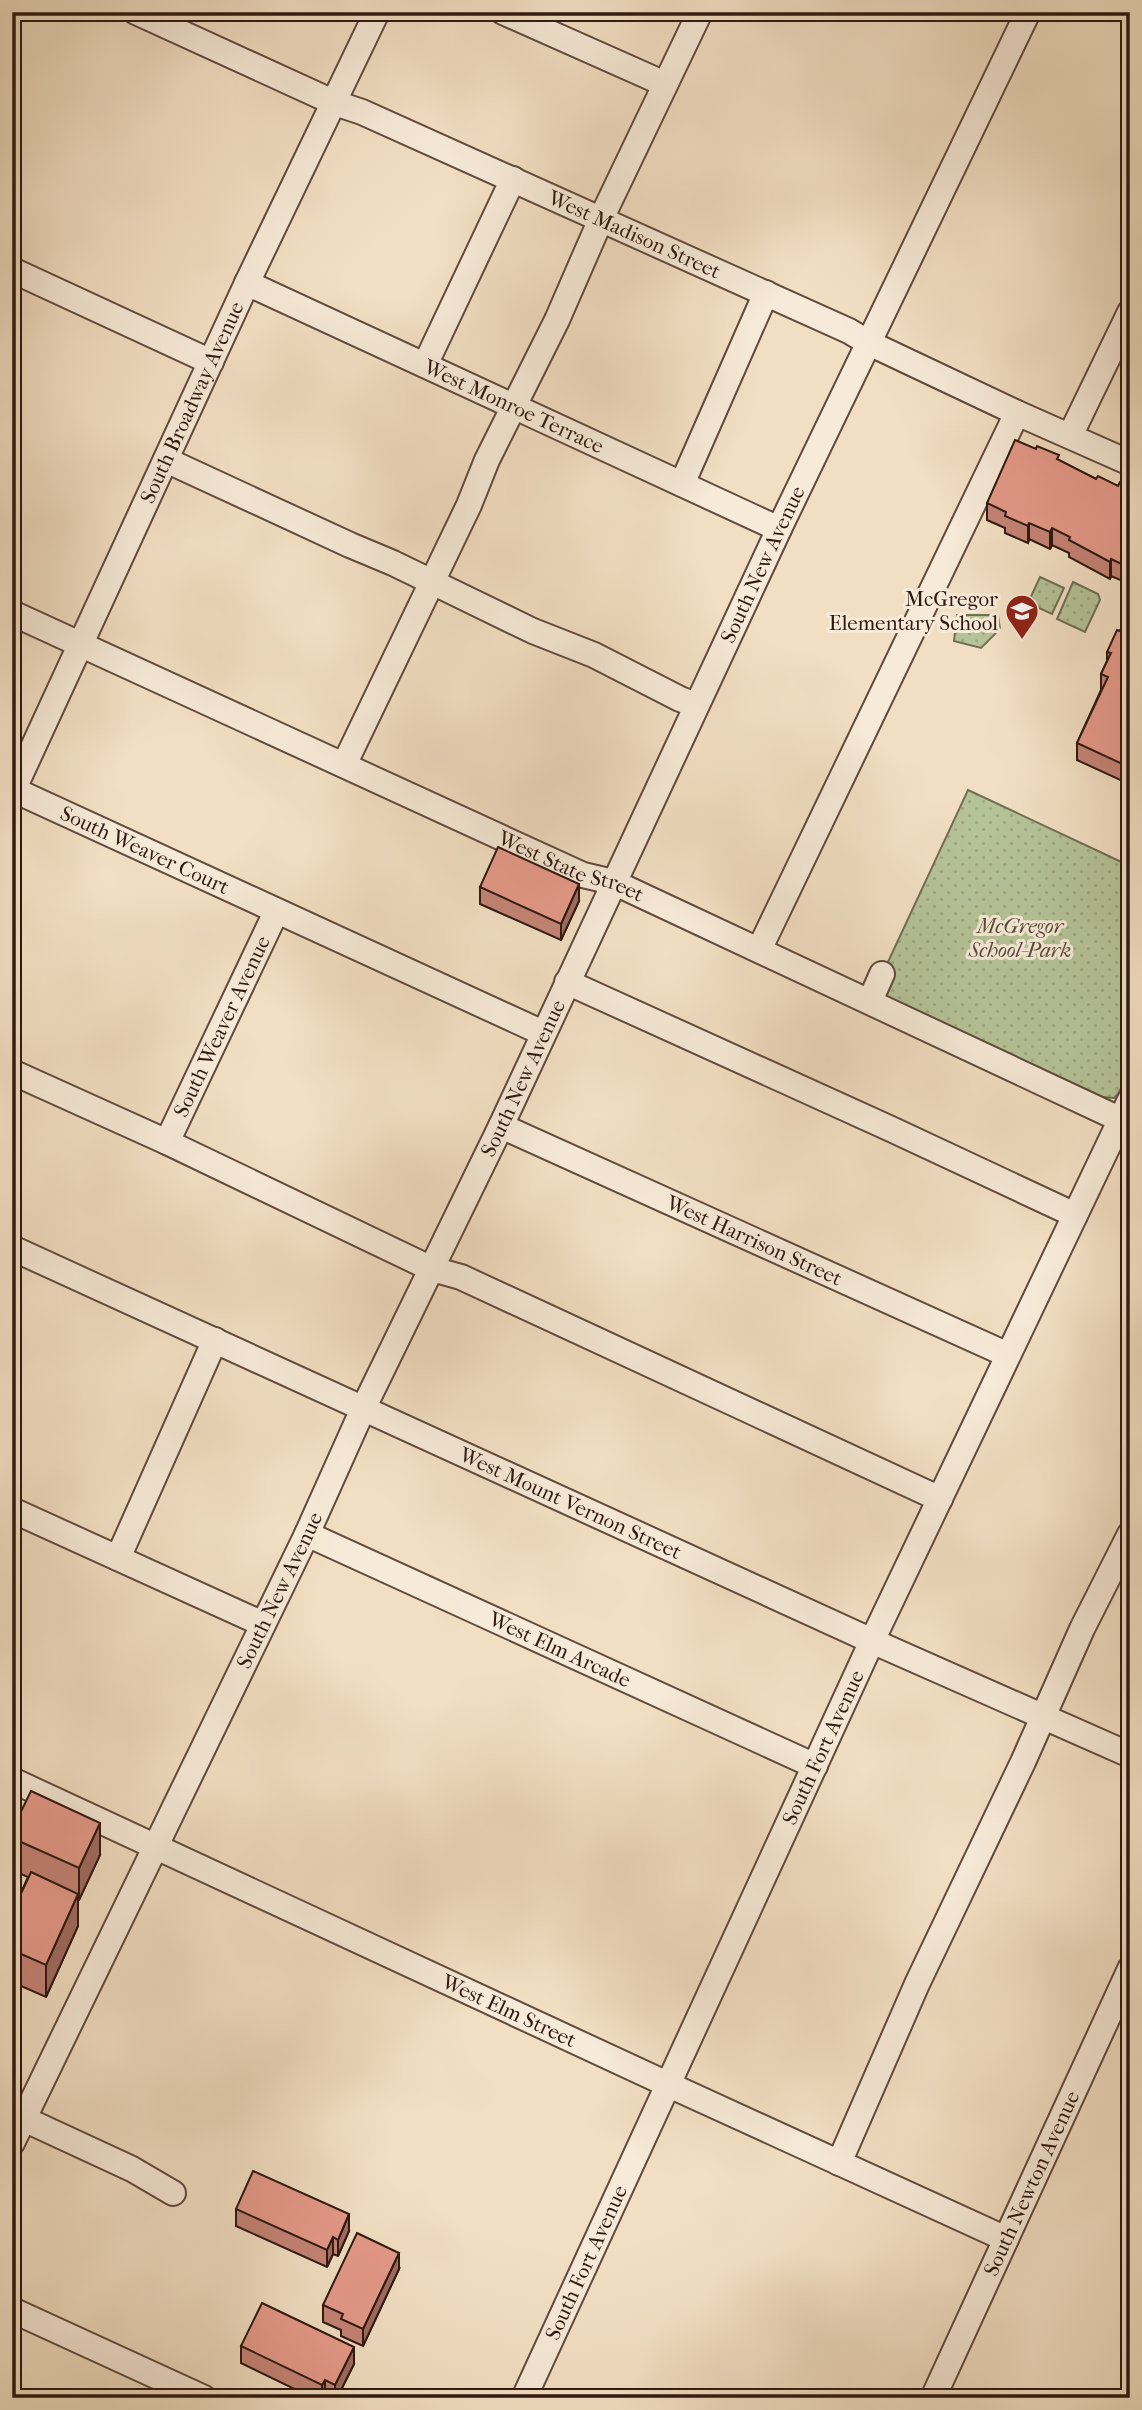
<svg xmlns="http://www.w3.org/2000/svg" width="1142" height="2410" viewBox="0 0 1142 2410" font-family="'IM FELL French Canon',serif">
  <defs>
    <pattern id="park-dots" width="8" height="8" patternUnits="userSpaceOnUse" patternTransform="scale(1.75)"><rect width="8" height="8" fill="#b5c398"/><path d="M2 2h.1M6 6h.1" fill="none" stroke="#9ca782" stroke-width="1.8" stroke-linecap="round"/></pattern>
  </defs>
  <rect width="100%" height="100%" fill="#f2dfc3"/>
  <filter id="stains"><feTurbulence type="fractalNoise" baseFrequency=".00286" numOctaves="4"/><feColorMatrix values="0 0 0 0 .2 0 0 0 0 .09 0 0 0 0 .02 0 0 0 .5 -.17"/></filter>
  <radialGradient id="worn" r=".72"><stop offset=".6" stop-color="#630" stop-opacity="0"/><stop offset="1" stop-color="#630" stop-opacity=".3"/></radialGradient>
  <path fill="url(#park-dots)" stroke="#726e54" stroke-width="2" d="M1040,577L1064,588L1052,614L1028,603Z
    M1073,582L1098,594L1100,600L1085,632L1057,619Z
    M957,615H998L1000,629L981,648L954,641Z
    M968,790L1130,866V1070L1118,1094L1114,1098L1102,1097L874,992Z"/>
  <g fill="none" stroke-linecap="round" stroke-linejoin="round">
    <defs>
      <g id="minor">
        <path id="s1" d="M136,12L335,103L362,112L849,331L869,343L1017,413L1130,463"/>
        <path d="M503,12L665,84"/>
        <path d="M12,270L211,362"/>
        <path id="s2" d="M247,283L779,529"/>
        <path d="M425,365L513,179"/>
        <path d="M1070,436L1130,312"/>
        <path d="M166,460L350,545L393,563L533,631L594,655L680,699L696,705"/>
        <path d="M682,484L766,293"/>
        <path id="s3" d="M12,613L583,875L613,882L1130,1124"/>
        <path d="M344,765L469,505L487,460L557,320L601,219L700,12"/>
        <path id="s4" d="M14,790L543,1033"/>
        <path id="s5" d="M12,793L247,283L377,12"/>
        <path d="M759,950L1017,413"/>
        <path d="M567,982L891,1129L1075,1215"/>
        <path d="M870,1001L882,974"/>
        <path d="M12,1072L167,1142L432,1269L461,1277L940,1499"/>
        <path id="s6" d="M501,1126L1008,1355"/>
        <path id="s7" d="M167,1142L276,912"/>
        <path id="s8" d="M12,1248L872,1641L1130,1755"/>
        <path d="M12,1510L263,1624"/>
        <path id="s9" d="M307,1534L815,1766"/>
        <path d="M118,1558L215,1340"/>
        <path id="s10" d="M12,1780L667,2084L1006,2239"/>
        <path d="M24,2119L132,2169L173,2193"/>
        <path id="s11" d="M12,2143L307,1534L363,1409L501,1126L779,529L1028,12"/>
        <path d="M839,2163L917,1984L1023,1762L1082,1629L1130,1534"/>
        <path d="M12,2310L204,2398"/>
        <path id="s12" d="M524,2398L872,1641L1130,1100"/>
        <path id="s13" d="M933,2398L1130,1969"/>
      </g>
    </defs>
    <use href="#minor" stroke="#604a3e" stroke-width="28"/>
    <use href="#minor" stroke="#f7ead8" stroke-width="24"/>
  </g>
  <path fill="#c58477" stroke="#2f1911" stroke-width="2" d="M1036,449L1096,479L1118,486L1130,487V584L1111,576L1110,579L1069,557V553L1052,545L1050,549L1029,539L1028,543L1005,533V528L987,520V503Z
    M1130,610L1129,784L1077,760V743L1101,690V674L1107,661V652L1120,631Z
    M480,887L579,901L561,940L480,904Z
    M12,1830L100,1855L79,1900H78V1926L46,1997L12,1982V1913L28,1877L12,1870Z
    M236,2209L349,2231L338,2256L333,2254L327,2267L236,2226Z
    M399,2269L363,2346L341,2336V2330L323,2322V2305Z
    M241,2346L354,2364L337,2398H328L325,2396L324,2398H313L241,2363Z"/>
  <path fill="#a06c61" stroke="#2f1911" stroke-width="2" d="M1029,523V539L1028,543V526Z
    M1052,528V545L1050,549V532Z
    M1111,559V576L1110,579V562Z
    M579,884V901L561,940V924Z
    M15,1783V1815L12,1821V1789Z
    M100,1823V1855L79,1900V1868Z
    M78,1894V1926L46,1997V1965Z
    M349,2214V2231L338,2256V2240Z
    M333,2237V2254L327,2267V2250Z
    M399,2253V2269L363,2346V2329Z
    M354,2347V2364L337,2398H335V2385Z
    M325,2380V2396L324,2398H322V2385Z"/>
  <path fill="#e59a8a" stroke="#2f1911" stroke-width="2" d="M1015,440L1036,449L1037,446L1059,455L1057,459L1096,479L1098,476L1118,486L1120,482L1130,487V568L1111,559L1110,562L1069,540L1070,537L1052,528L1050,532L1029,523L1028,526L1005,516L1006,512L987,503Z
    M1130,610V766L1129,767L1077,743L1108,677L1101,674L1111,653L1107,652L1117,630L1120,631Z
    M498,847L579,884L561,924L480,887Z
    M31,1791L100,1823L79,1868L12,1838V1830Z
    M31,1872L78,1894L46,1965L12,1950V1913Z
    M253,2171L349,2214L338,2240L333,2237L327,2250L236,2209Z
    M357,2233L399,2253L363,2329L341,2319L343,2314L323,2305Z
    M262,2303L354,2347L335,2385L325,2380L322,2385L241,2346Z"/>
  <defs>
    <symbol id="school-pin" viewBox="-11 -11 22 30"><path d="M0 17L-7.5 6A9.5 9.5 0 1 1 7.5 6Z" fill="#8f2418" stroke="#f7ead8"/><path d="M0-5L7-2L0 1L-7-2ZM-4 1L0 2.5L4 1V4Q0 6-4 4Z" fill="#fff"/></symbol>
  </defs>
  <g fill-rule="evenodd">
    <use href="#school-pin" x="1003" y="592" width="38" height="52"/>
  </g>
  <g text-anchor="middle" stroke-width="6" stroke-linejoin="round" paint-order="stroke">
    <g font-size="21" fill="#2f1911" stroke="#f7ead8">
      <text dy="7" stroke="none"><textPath href="#s1" startOffset="546">West Madison Street</textPath></text>
      <text dy="7" stroke="none"><textPath href="#s5" startOffset="430">South Broadway Avenue</textPath></text>
      <text dy="7" stroke="none"><textPath href="#s2" startOffset="294">West Monroe Terrace</textPath></text>
      <text dy="7" stroke="none"><textPath href="#s11" startOffset="1748">South New Avenue</textPath></text>
      <text dy="7" stroke="none"><textPath href="#s4" startOffset="144">South Weaver Court</textPath></text>
      <text dy="7" stroke="none"><textPath href="#s3" startOffset="614">West State Street</textPath></text>
      <text dy="7" stroke="none"><textPath href="#s7" startOffset="128">South Weaver Avenue</textPath></text>
      <text dy="7" stroke="none"><textPath href="#s11" startOffset="1181">South New Avenue</textPath></text>
      <text dy="7" stroke="none"><textPath href="#s6" startOffset="278">West Harrison Street</textPath></text>
      <text dy="7" stroke="none"><textPath href="#s8" startOffset="614">West Mount Vernon Street</textPath></text>
      <text dy="7" stroke="none"><textPath href="#s11" startOffset="614">South New Avenue</textPath></text>
      <text dy="7" stroke="none"><textPath href="#s9" startOffset="278">West Elm Arcade</textPath></text>
      <text dy="7" stroke="none"><textPath href="#s12" startOffset="716">South Fort Avenue</textPath></text>
      <text dy="7" stroke="none"><textPath href="#s10" startOffset="548">West Elm Street</textPath></text>
      <text dy="7" stroke="none"><textPath href="#s13" startOffset="236">South Newton Avenue</textPath></text>
      <text dy="7" stroke="none"><textPath href="#s12" startOffset="149">South Fort Avenue</textPath></text>
    </g>
    <g font-size="21" fill="#2f1911" stroke="#f7ead8" text-anchor="end">
      <text x="998" y="606">McGregor<tspan x="998" dy="24">Elementary School</tspan></text>
    </g>
    <g font-size="21" font-style="italic" fill="#574c3a" stroke="#f7ead8">
      <text x="1020" y="933">McGregor<tspan x="1020" dy="24">School-Park</tspan></text>
    </g>
  </g>
  <rect width="1142" height="2410" fill="none" stroke="#f2dfc3" stroke-width="42"/>
  <rect x="14" y="14" width="1114" height="2382" fill="none" stroke="#2f1911" stroke-width="3.5"/>
  <rect x="21" y="21" width="1100" height="2368" fill="none" stroke="#2f1911" stroke-width="2"/>
  <rect width="100%" height="100%" filter="url(#stains)"/>
  <rect width="100%" height="100%" fill="url(#worn)"/>
</svg>
